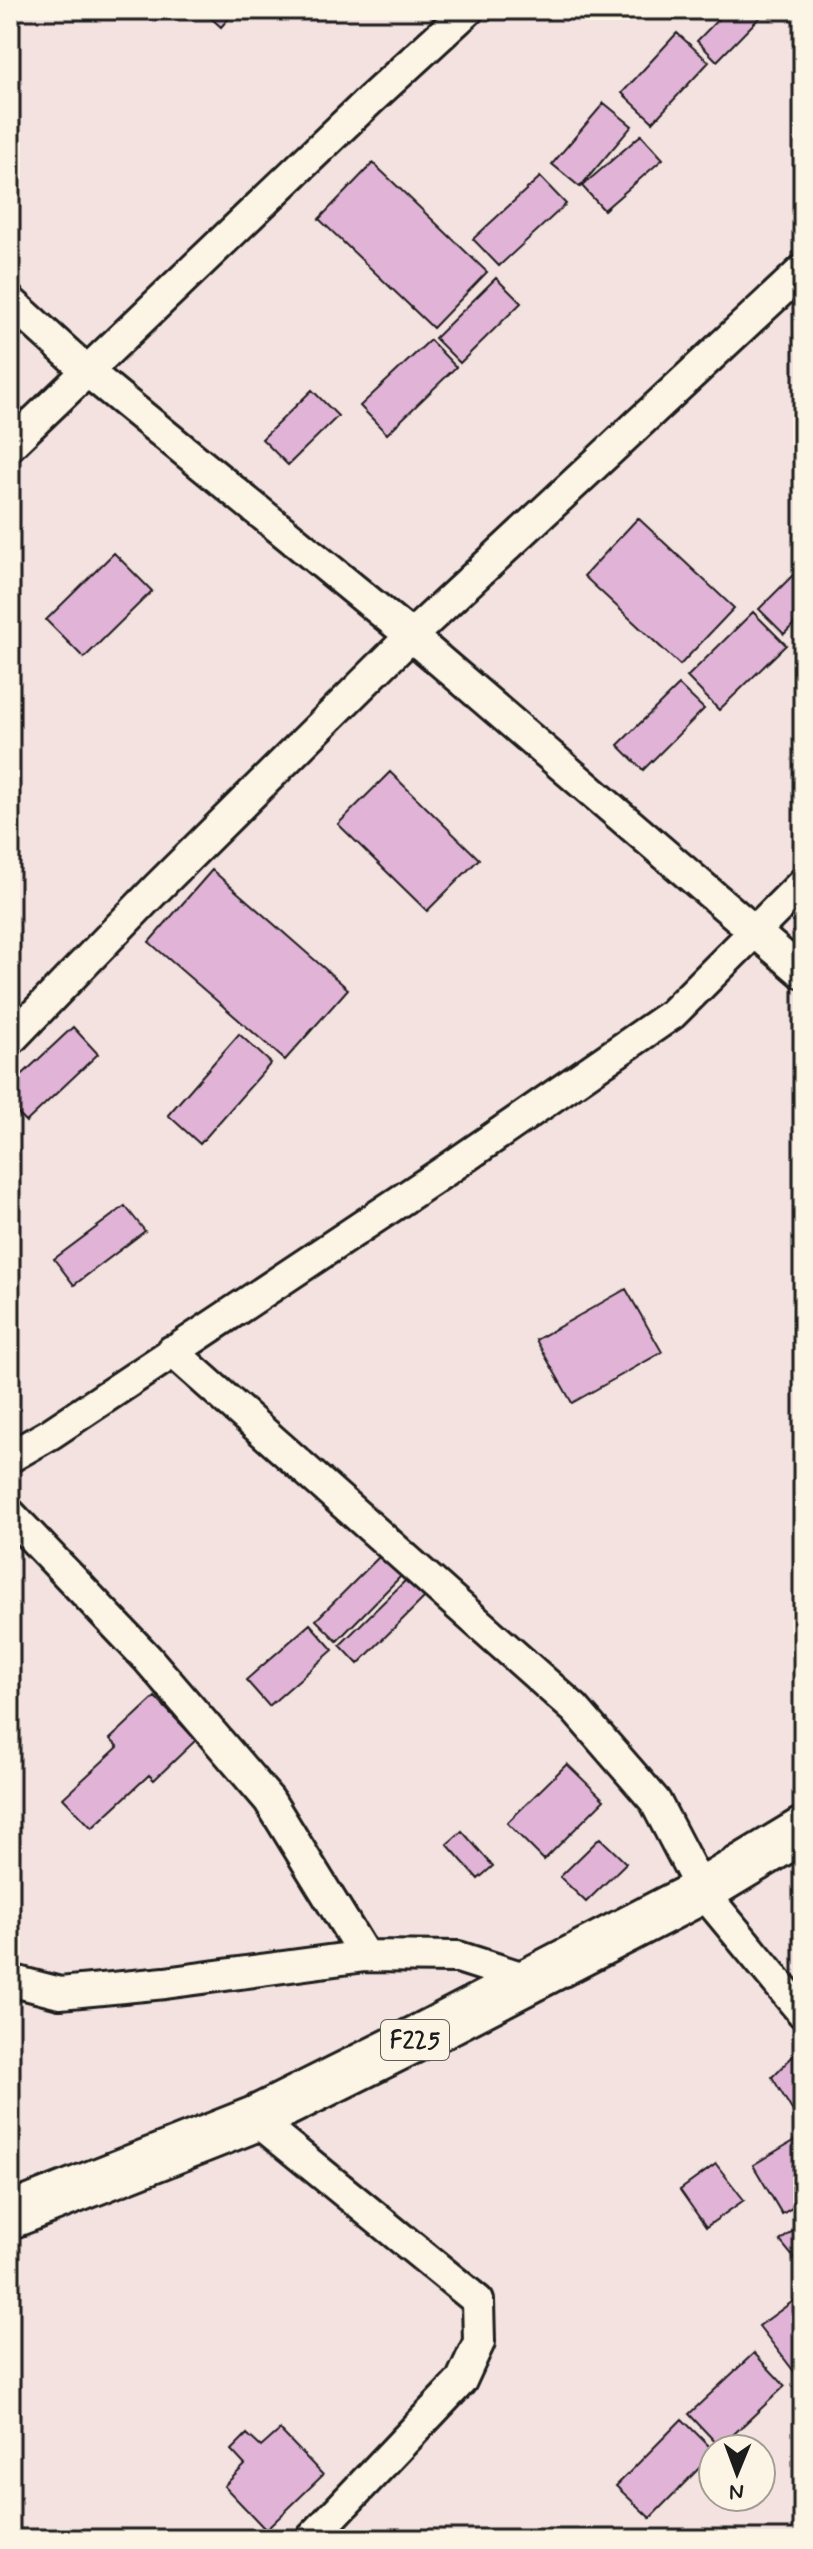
<svg xmlns="http://www.w3.org/2000/svg" width="813" height="2549" viewBox="0 0 813 2549" font-family="Mynerve,sans-serif">
  <rect width="100%" height="100%" fill="#f4e2e1"/>
  <filter id="ink" filterUnits="userSpaceOnUse"><feTurbulence type="fractalNoise" baseFrequency=".0125" numOctaves="2"/><feDisplacementMap in="SourceGraphic" scale="16" xChannelSelector="R" yChannelSelector="G"/><feConvolveMatrix kernelMatrix="1 2 1 2 8 2 1 2 1" color-interpolation-filters="sRGB"/></filter>
  <g filter="url(#ink)">
    <path fill="#e1b4d7" stroke="#1c1c1c" stroke-width="2" d="M202,10H236L221,27Z
      M727,10H767L717,61L697,41Z
      M677,33L709,62L653,122L622,93Z
      M604,103L632,126L580,187L552,164Z
      M641,135L663,159L604,210L582,186Z
      M373,163L487,272L433,328L319,219Z
      M540,177L566,204L499,266L473,239Z
      M496,278L521,303L460,363L435,338Z
      M430,340L456,367L387,434L360,406Z
      M312,390L338,416L288,465L262,439Z
      M638,518L734,608L680,665L584,576Z
      M114,553L152,591L84,658L46,620Z
      M803,565V615L784,634L759,609Z
      M753,612L786,645L719,710L687,677Z
      M679,685L704,709L643,770L618,745Z
      M390,772L479,859L427,911L338,824Z
      M212,870L348,989L285,1060L149,942Z
      M73,1027L98,1054L26,1122L10,1105V1086Z
      M239,1034L271,1063L200,1144L168,1115Z
      M125,1206L145,1231L74,1285L54,1259Z
      M626,1289L662,1352L572,1403L536,1340Z
      M385,1551L406,1571L337,1641L316,1620Z
      M409,1577L427,1595L358,1664L340,1645Z
      M310,1624L333,1650L269,1706L246,1680Z
      M155,1697L196,1740L154,1780L149,1775L92,1828L63,1798L118,1747L110,1739Z
      M567,1764L604,1800L544,1860L507,1823Z
      M462,1831L493,1866L478,1879L447,1844Z
      M600,1838L626,1863L586,1902L560,1877Z
      M799,2050H803V2104L795,2115L772,2077Z
      M803,2135V2201L782,2214L753,2165Z
      M716,2164L744,2200L706,2227L680,2190Z
      M803,2223V2269L780,2241Z
      M803,2294V2368L796,2374L759,2326Z
      M754,2353L785,2386L720,2447L689,2414Z
      M682,2419L713,2450V2454L650,2518L616,2486Z
      M280,2430L323,2475L266,2530L224,2486L245,2465L231,2450L247,2434L261,2447Z"/>
    <g fill="none" stroke-linecap="round" stroke-linejoin="round">
      <defs>
        <path id="minor" d="M10,301L87,371L411,636L803,973
          M10,445L369,101L468,10
          M10,1040L157,888L411,636L803,270
          M172,1351L575,1709L655,1801L702,1891L803,2013
          M10,1457L50,1434L448,1169L672,1014L803,883
          M10,1514L147,1658L269,1800L365,1956
          M10,1980L60,1993L165,1983L365,1956L458,1957L530,1980
          M255,2119L478,2301L479,2342L461,2381L311,2539"/>
        <path id="primary" d="M10,2216L255,2119L420,2037L702,1891L803,1830"/>
      </defs>
      <use href="#minor" stroke="#1c1c1c" stroke-width="36"/>
      <use href="#primary" stroke="#1c1c1c" stroke-width="50"/>
      <use href="#minor" stroke="#fcf5e5" stroke-width="30"/>
      <use href="#primary" stroke="#fcf5e5" stroke-width="44"/>
    </g>
  </g>
  <g text-anchor="middle" stroke-width="7" stroke-linejoin="round" paint-order="stroke">
    <rect fill="#fcf5e5" stroke="#5f5d58" stroke-width="2" x="381" y="2020" width="68" height="40" rx="6"/>
    <g font-size="24" font-weight="bold" fill="#1c1c1c">
      <text x="415" y="2048">F225</text>
    </g>
  </g>
  <rect width="813" height="2549" fill="none" stroke="#fcf5e5" stroke-width="40"/>
  <rect x="20" y="20" width="773" height="2509" fill="none" stroke="#1c1c1c" stroke-width="3" filter="url(#ink)"/>
  <g transform="translate(737 2473) rotate(181)"><circle r="38" fill="#fcf5e5" stroke="#a29e95" stroke-width="2"/>
  <path d="M0-6L14 30L0 20L-14 30Z" fill="#1c1c1c"/>
  <text y="-12" font-size="22" font-weight="bold" text-anchor="middle" fill="#1c1c1c">N</text>
  </g>
</svg>
